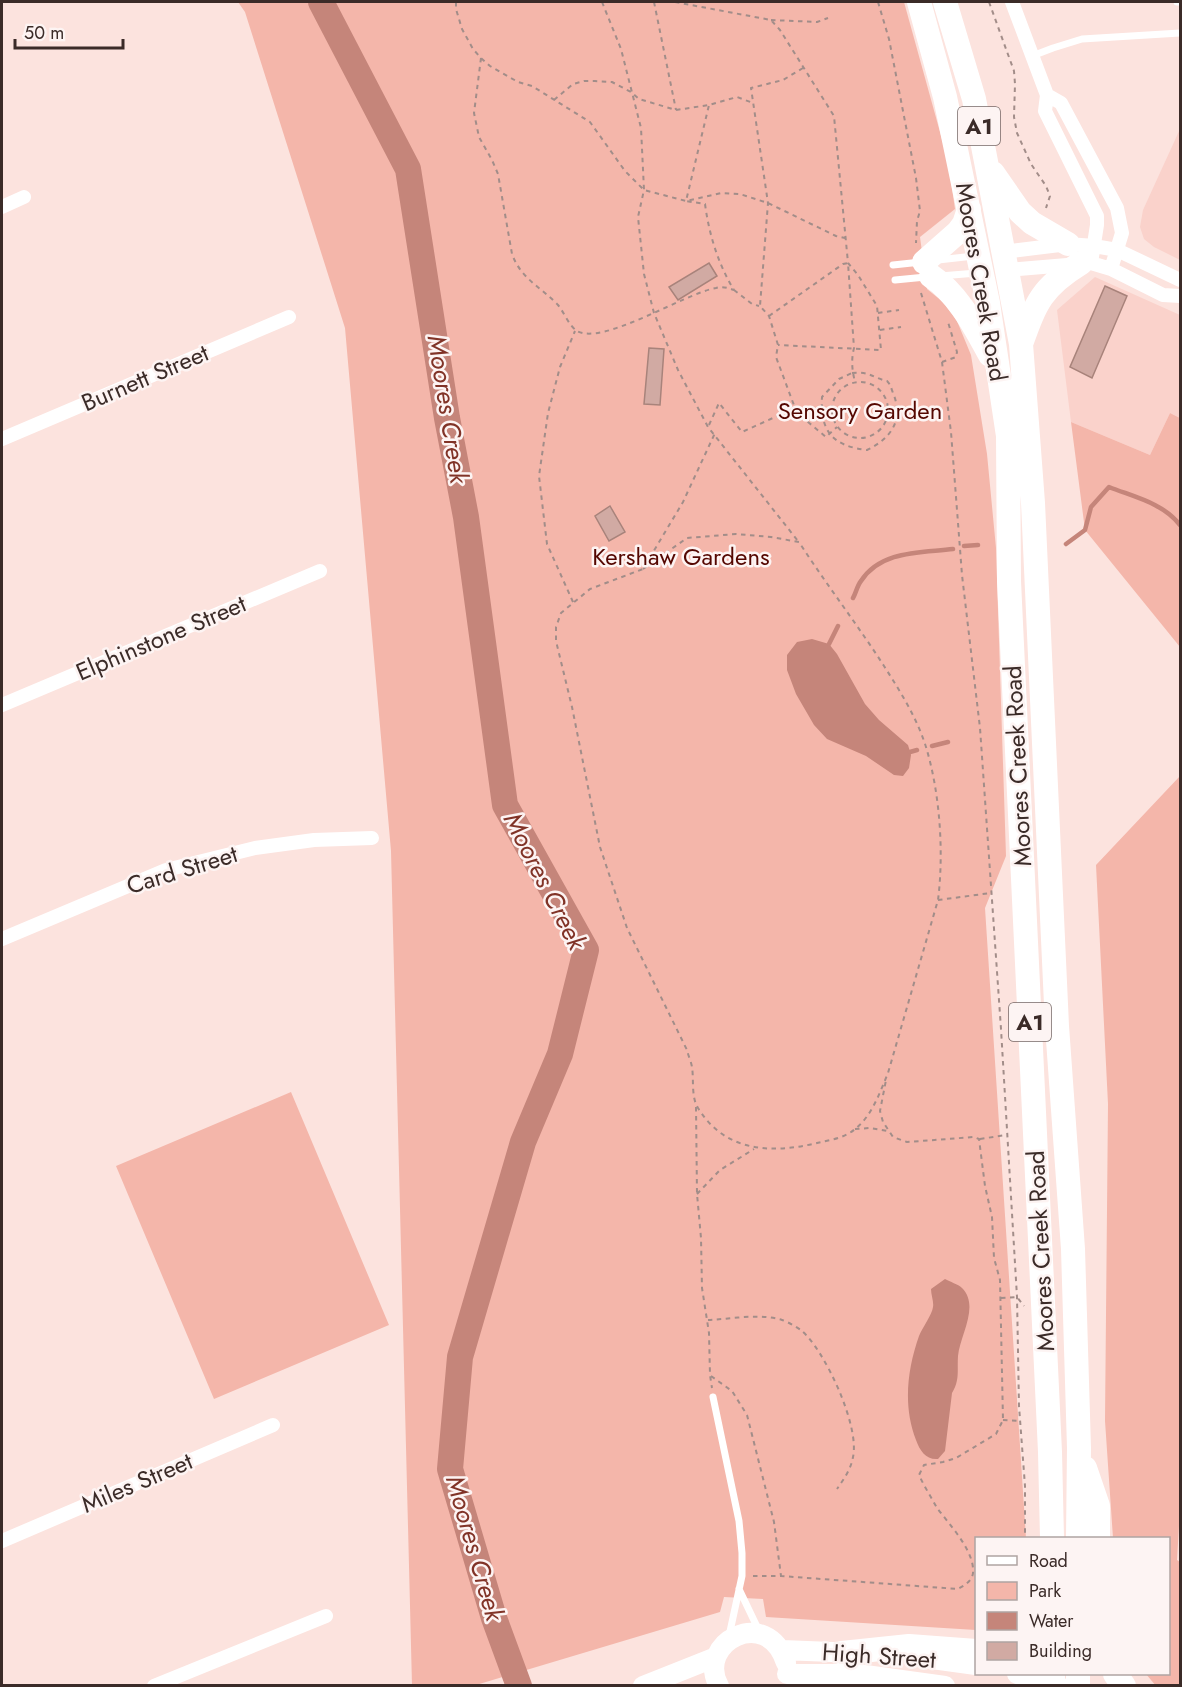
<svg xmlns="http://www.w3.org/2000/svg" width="1182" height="1687" viewBox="0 0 1182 1687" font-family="Jost,sans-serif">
  <rect width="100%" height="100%" fill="#fce3de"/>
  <path fill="#fad2cb" d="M1180,129V260L1154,247L1144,239L1140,227L1143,210Z
    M1095,277L1180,315V418L1170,413L1150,455L1071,422L1057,310Z"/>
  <path fill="#f4b6aa" d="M238,2H904L948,161L955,209L920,237L927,289L943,302L957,321L971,355L987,454L996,548L1006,856L985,908L1026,1538H976V1630L766,1617L763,1599L724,1597L720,1612L476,1685H412L391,851L345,328L245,12Z
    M1170,413L1180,418V647L1085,530L1071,422L1150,455Z
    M1180,776V1509L1177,1560L1180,1562V1685L1156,1686L1146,1674H1168V1538H1113L1105,1421L1108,1104L1096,865Z
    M291,1092L389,1325L214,1399L116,1166Z"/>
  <path fill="#c5857a" d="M812,639L829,644L837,654L865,704L879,720L908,745L911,755L909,768L903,776L894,775L866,756L827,739L814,725L796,694L787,670V655L797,642Z
    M945,1279C950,1282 958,1284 962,1288C980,1306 960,1335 958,1356C957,1371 960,1380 952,1393L945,1451L938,1459C926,1460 920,1451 916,1440C903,1407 907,1370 919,1336C922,1328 932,1315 933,1307C934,1302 931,1295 931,1289Z"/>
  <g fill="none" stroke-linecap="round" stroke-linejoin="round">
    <path stroke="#c5857a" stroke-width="4.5" d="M1066,544L1085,530L1091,507L1109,487C1134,497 1163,503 1180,525
      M964,546L978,545
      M853,598C856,593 857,586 861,581C881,550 921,553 953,549
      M829,644L838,626
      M932,746L948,742
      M910,752L917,750"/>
    <path stroke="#c5857a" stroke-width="26" d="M321,2L408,169L447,418L466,517L505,805L586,950L560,1054L523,1142L460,1357L450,1469L494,1618L519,1686"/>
  </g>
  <path fill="#d1aaa3" stroke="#a8837b" stroke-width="1.5" d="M709,263L717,276L678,300L669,287Z
    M1105,286L1127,296L1092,378L1070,367Z
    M649,348L664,349L660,405L644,404Z
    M610,506L625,532L609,541L595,516Z"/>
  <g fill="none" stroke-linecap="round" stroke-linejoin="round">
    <path stroke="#a28d89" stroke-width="2" stroke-dasharray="4.5 4.5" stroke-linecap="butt" d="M456,2V9L462,29L473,49L481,58L490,66L518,82L532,86L590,122L625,171L644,190L686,201L721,193L740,194L768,203L836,236L845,238
      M602,2L621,49L641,128L644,190L638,217L644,274L654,313L678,370L708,427L798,541
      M654,2L676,110
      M675,2L771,20L780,30L834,116L848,263L858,275L877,306L881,350L778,345
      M878,2L889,39L916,178L920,211L917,221L916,243
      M989,2L1014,71L1015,84L1014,117L1017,133L1031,164L1046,186L1050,196L1046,208
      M771,20L817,22L828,18
      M481,58L474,113L479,137L492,160L498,174L512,254C521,279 541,287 558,305C564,312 569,326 577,331C603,346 685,293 716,288C722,286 728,288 734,290C718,264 709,234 705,204L686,201L709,105
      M803,68L783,80L751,88L768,203L760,306L769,316L778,345L776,357L795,408L808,422L826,437L837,427
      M554,100L573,84L584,81H595L612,82L631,92L639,99L676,110L709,105L737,97L753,103
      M734,290L752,304L759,306
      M921,293L942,362L951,432L962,575L980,728L1001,1029L1017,1297L1019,1406L1025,1486V1538
      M878,313L899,310
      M769,316L843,264L848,263L854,348C851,360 852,370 855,382
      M880,330L901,327
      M942,362L956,357L957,352L948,322
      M852,373C870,371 873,378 887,381C891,385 891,388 893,393C904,419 892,438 867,450C833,446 820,432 822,397L839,379Z
      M832 410a28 28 0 1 1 56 0a28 28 0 1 1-56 0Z
      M709,425L719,403L742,432L795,408
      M643,569L687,538L736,534L771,537L799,542C826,584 857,624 884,666C900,691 917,718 926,747C940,793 944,853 938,900L888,1073C880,1092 872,1116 855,1129C845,1138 830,1140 817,1143C771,1154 725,1152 698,1108C691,1097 694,1080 692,1067C691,1061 688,1055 687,1050L627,928L600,847L572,707L556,641V627L561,613L590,589L643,569L683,502L715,433
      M573,602L547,544L539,476L548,413L560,367L575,331
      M938,900L991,893
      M696,1107L697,1194L701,1238L702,1288L709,1333L710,1375L712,1388
      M855,1129L870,1128L888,1131
      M980,1139L1006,1135
      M697,1194L720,1170L754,1149
      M1001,1298L1017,1297L1024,1306
      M708,1320C732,1319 759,1313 782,1320C788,1322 797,1327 802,1331C825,1351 860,1426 853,1457C851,1469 844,1479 837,1489
      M711,1376L732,1391L747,1415L774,1522L781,1576
      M1003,1420L1020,1421
      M753,1576H781L958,1589C965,1585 972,1581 973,1573C975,1551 949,1524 937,1508C931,1497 924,1486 919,1475L924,1465L943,1462L956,1458L996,1434L1003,1420L1000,1280L994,1258L992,1217L985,1186L979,1139L974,1137L907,1142L893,1137L883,1122L880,1111L886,1080"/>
    <path stroke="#fff" stroke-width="7" d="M1177,2H1180
      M1032,56L1053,48L1082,39L1180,33
      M938,260L974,256
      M893,265L921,262
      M940,276L977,273
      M895,280L926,277
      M713,1397L739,1521L742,1553V1576L729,1636
      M739,1589L760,1633"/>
    <path stroke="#fff" stroke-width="14" d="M1012,2L1047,95L1045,111L1097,216V225L1091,263
      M1047,95L1061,103L1117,208L1122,233L1111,269
      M2,207L24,197
      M1003,252L1068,244L1094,246L1117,250L1180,280
      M1007,270L1091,263L1111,269L1163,295L1180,296
      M2,439L289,317
      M2,705L320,571
      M2,939L166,870L255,848L314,840L372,838
      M2,1541L273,1425
      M154,1686L326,1616"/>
    <path stroke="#fff" stroke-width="20" d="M782,1650L857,1653
      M925,1658L976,1665
      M787,1674H858L945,1686
      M1017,1674L1059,1686
      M643,1686L716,1657
      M719,1686C695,1643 767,1604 786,1663"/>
    <path stroke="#fff" stroke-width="24" d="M919,2L945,97L988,303L1008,436L1009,581L1050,1452L1052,1538
      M945,2L974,99L1021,344L1033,503L1057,1026L1073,1249L1079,1448L1078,1538
      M993,173L1020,212L1032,223L1068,244
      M924,262L958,232L964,224L969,209
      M931,276C959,295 974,326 990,355
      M1021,344C1036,302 1042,287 1081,263
      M1085,1468L1098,1506V1538
      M842,1653L909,1646L976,1651
      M1053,1674V1686
      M1115,1674L1124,1686
      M1078,1686V1674"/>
  </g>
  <g text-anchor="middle" stroke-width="5" stroke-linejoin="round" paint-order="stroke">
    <g fill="#fdf4f3" stroke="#756765" stroke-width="1.5">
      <rect x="958" y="107" width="42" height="38" rx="4.5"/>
      <rect x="1009" y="1003" width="42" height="38" rx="4.5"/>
    </g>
    <g font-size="22" font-weight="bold" fill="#3b2b28">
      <text x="979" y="134">A1</text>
      <text x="1030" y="1030">A1</text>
    </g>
    <g font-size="24" fill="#3b2b28" stroke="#fdf4f3">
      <text transform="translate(981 282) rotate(80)" y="8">Moores Creek Road</text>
      <text transform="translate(145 378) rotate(-23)" y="8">Burnett Street</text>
      <text transform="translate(161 638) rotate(-23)" y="8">Elphinstone Street</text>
      <text transform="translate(1018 766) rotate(-93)" y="8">Moores Creek Road</text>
      <text transform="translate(182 870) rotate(-17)" y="8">Card Street</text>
      <text transform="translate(1041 1251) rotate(-93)" y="8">Moores Creek Road</text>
      <text transform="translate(137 1483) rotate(-23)" y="8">Miles Street</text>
      <text transform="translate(879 1656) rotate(4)" y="8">High Street</text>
    </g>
    <g font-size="24" fill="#550701" stroke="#fdf4f3">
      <text x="860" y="419">Sensory Garden</text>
      <text x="681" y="565">Kershaw Gardens</text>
    </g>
    <g font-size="26" font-style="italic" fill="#813327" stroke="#fdf4f3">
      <text transform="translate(448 409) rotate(81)" y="9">Moores Creek</text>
      <text transform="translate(545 881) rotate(63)" y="9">Moores Creek</text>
      <text transform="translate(475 1548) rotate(74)" y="9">Moores Creek</text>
    </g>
  </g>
  <rect width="1182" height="1687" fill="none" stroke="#3b2b28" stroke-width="6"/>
  <rect x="975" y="1537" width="195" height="138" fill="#fdf4f3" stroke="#afa4a2" stroke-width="1.5"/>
  <rect x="987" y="1556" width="30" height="9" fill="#ffffff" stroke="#afa4a2" stroke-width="1.5"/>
  <text x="1029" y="1567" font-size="18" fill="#3b2b28">Road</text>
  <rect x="987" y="1582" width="30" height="18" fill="#f4b6aa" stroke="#afa4a2" stroke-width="1.5"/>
  <text x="1029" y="1597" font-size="18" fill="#3b2b28">Park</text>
  <rect x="987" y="1612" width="30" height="18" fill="#c5857a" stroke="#afa4a2" stroke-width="1.5"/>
  <text x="1029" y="1627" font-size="18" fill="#3b2b28">Water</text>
  <rect x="987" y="1642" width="30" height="18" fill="#d1aaa3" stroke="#afa4a2" stroke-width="1.5"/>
  <text x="1029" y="1657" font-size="18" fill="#3b2b28">Building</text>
  <path d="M15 39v9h108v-9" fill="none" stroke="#3b2b28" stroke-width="3"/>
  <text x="24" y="39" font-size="18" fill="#3b2b28" stroke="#fdf4f3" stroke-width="4.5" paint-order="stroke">50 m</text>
</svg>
